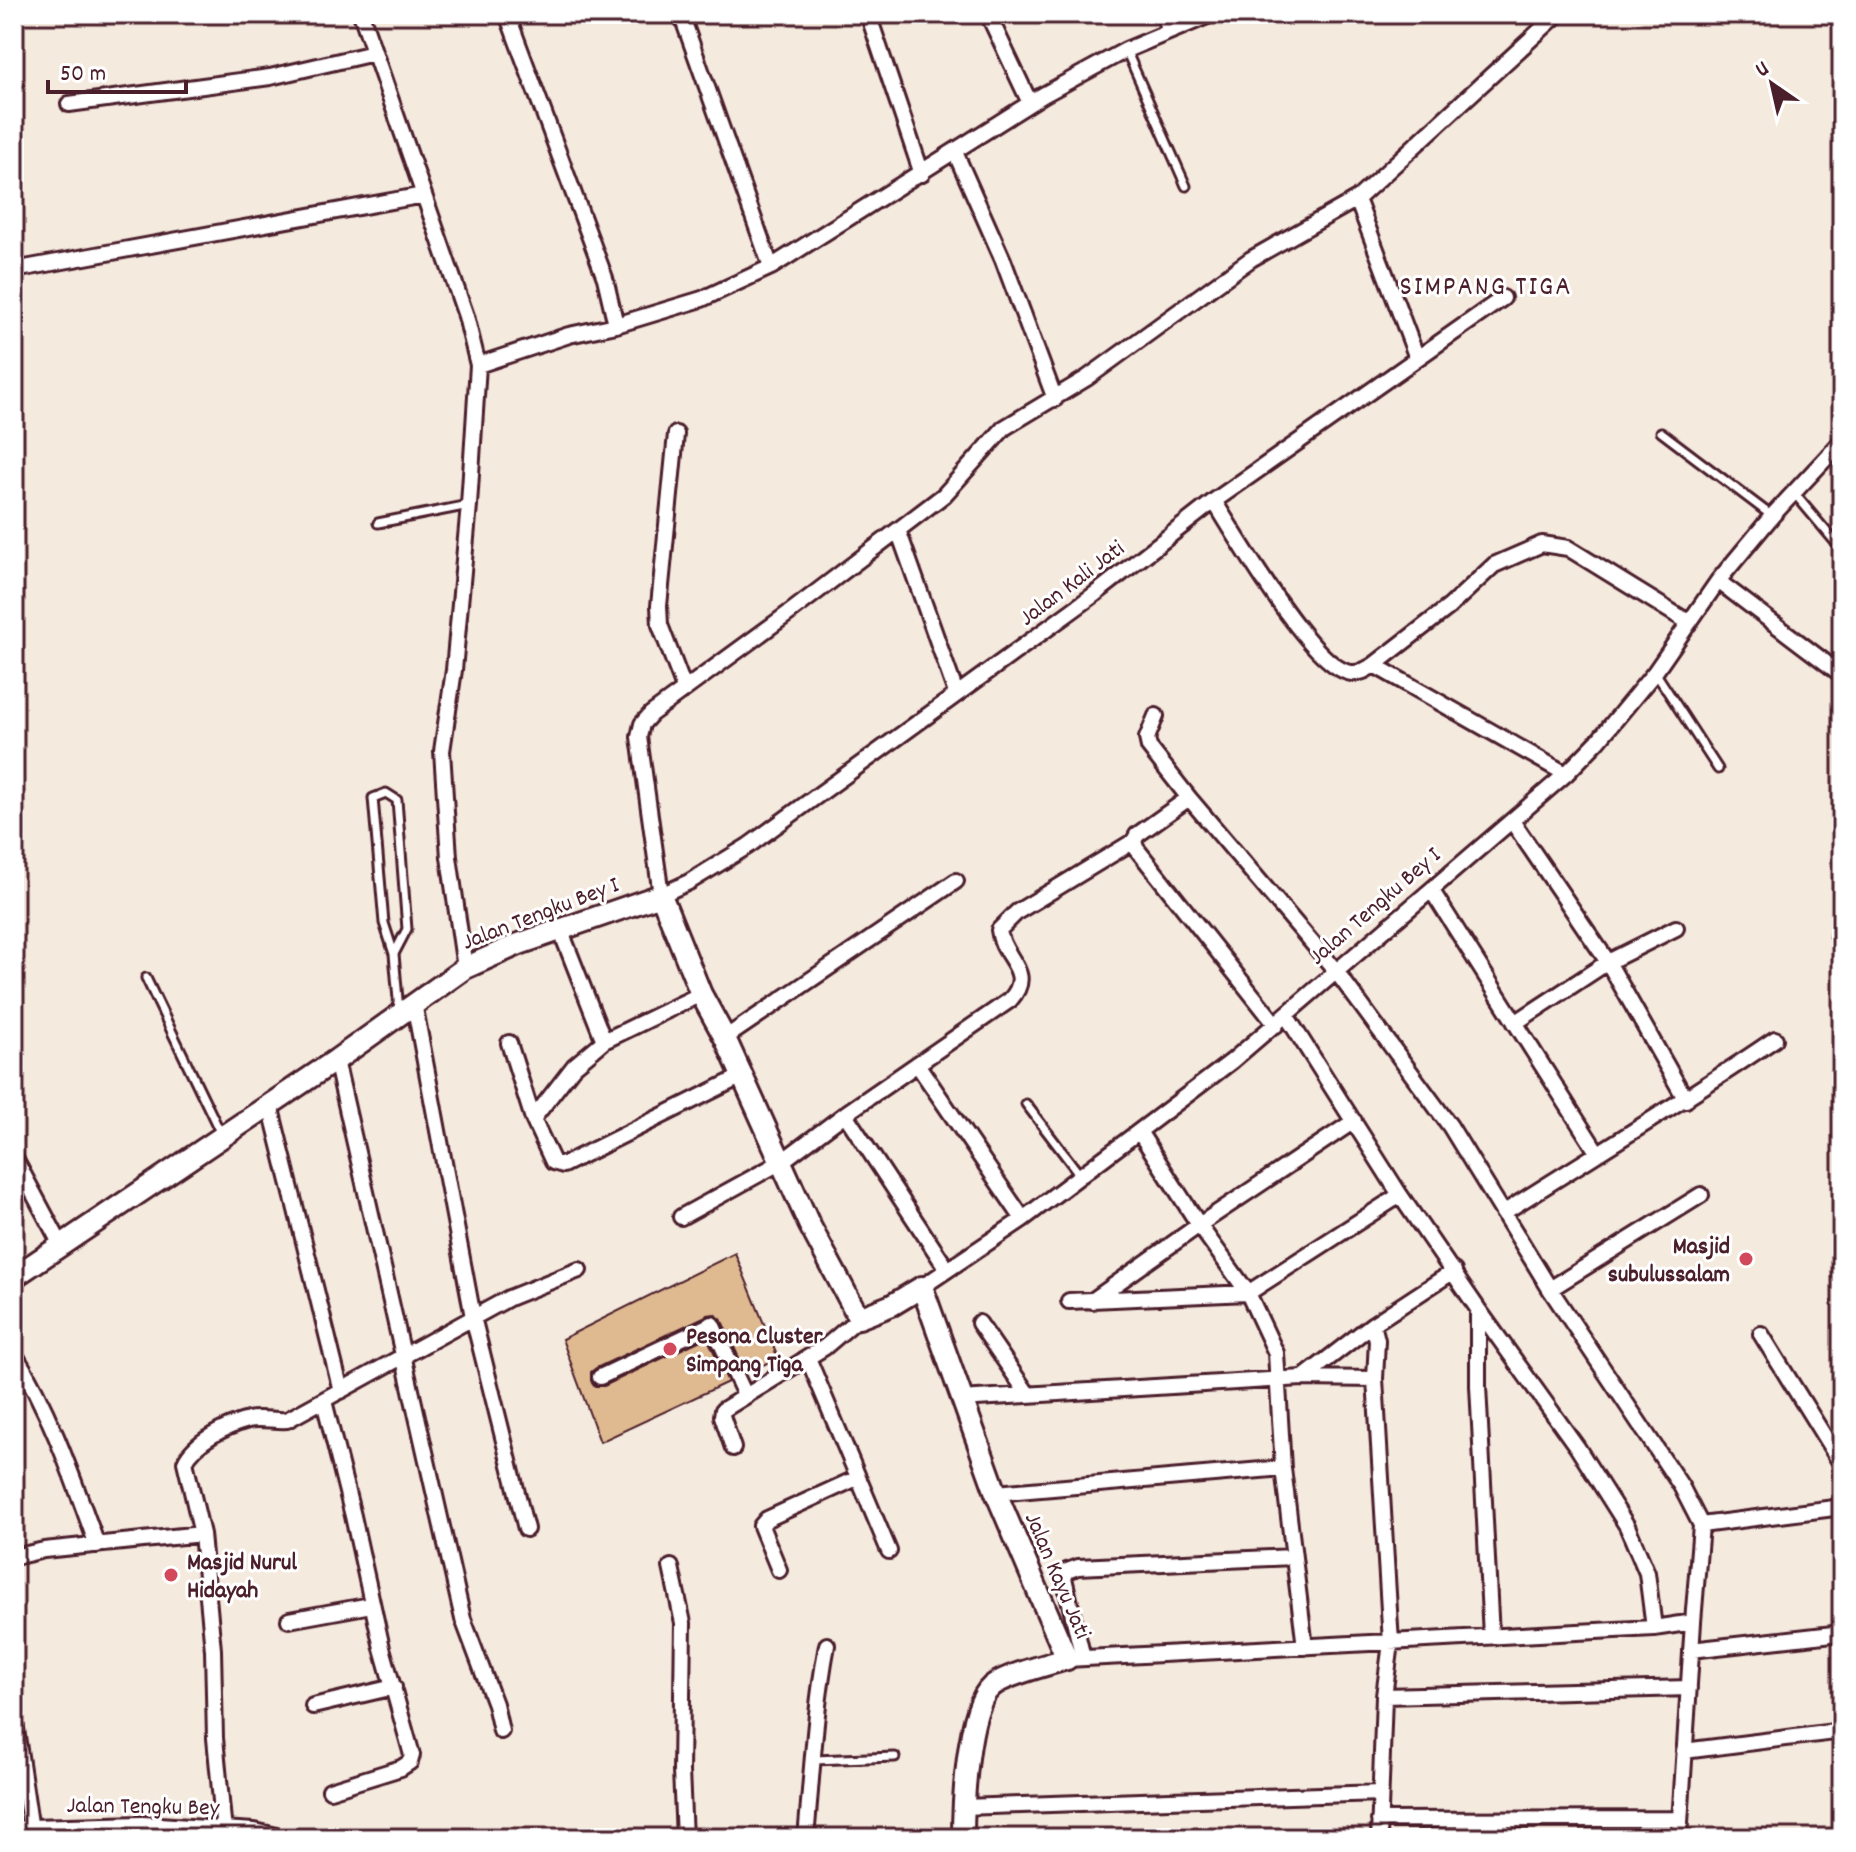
<svg xmlns="http://www.w3.org/2000/svg" width="1856" height="1852" viewBox="0 0 1856 1852" font-family="Dekko,sans-serif">
  <rect width="100%" height="100%" fill="#f5eade"/>
  <filter id="ink" filterUnits="userSpaceOnUse"><feTurbulence type="fractalNoise" baseFrequency=".0125" numOctaves="2"/><feDisplacementMap in="SourceGraphic" scale="16" xChannelSelector="R" yChannelSelector="G"/><feConvolveMatrix kernelMatrix="1 2 1 2 8 2 1 2 1" color-interpolation-filters="sRGB"/></filter>
  <g filter="url(#ink)">
    <path fill="#dfb990" stroke="#4a1f2b" stroke-width="2" d="M735,1253L778,1358L746,1373L721,1319L714,1314L708,1315L596,1368L591,1372V1381L595,1386H604L707,1337L728,1382L600,1442L562,1339Z"/>
    <g fill="none" stroke-linecap="round" stroke-linejoin="round">
      <defs>
        <path id="lane" d="M1126,50L1186,186
          M1661,432L1772,516
          M1794,493L1842,550
          M378,523L469,505
          M1655,672L1718,769
          M1835,935L1842,929
          M394,954L407,929L397,800L386,793L373,798L384,923L394,954L399,1011
          M146,978L221,1134
          M1026,1104L1080,1175
          M814,1760L895,1757"/>
        <path id="street" d="M361,14L466,316L478,365L469,505L454,670L442,751L449,857L465,968
          M507,14L605,278L616,325
          M681,14L771,267
          M868,14L922,174
          M988,14L1030,103
          M1163,14L1170,31
          M69,104L270,77L374,53
          M955,152L1003,260L1055,399
          M1357,199L1417,358
          M14,270L424,195
          M1503,298L1214,501L1095,594L748,846L689,882L661,895L639,737L642,724L651,714L789,613L944,495L1004,428L1087,378L1251,259L1357,199L1558,14
          M478,365L569,335L616,325L702,299L771,267L1043,95L1126,50L1212,14
          M676,434L659,606L660,625L684,688
          M1214,501C1235,534 1314,671 1352,673C1360,674 1367,669 1374,665L1566,774
          M898,530L956,693
          M1718,581L1842,675
          M1374,665L1449,607L1494,565L1542,544L1568,548L1688,622
          M1156,716L1147,738L1149,747L1189,798
          M1512,821L1608,962L1686,1100
          M1432,891L1597,1152
          M560,929L604,1041L574,1066L533,1119L553,1162L563,1165L742,1076
          M414,1003L473,1317L526,1529
          M1286,1015L1400,1195L1478,1309L1577,1447L1627,1526L1647,1573L1654,1628
          M1515,1023L1608,962L1676,928
          M1276,1025L1136,848L1134,841L1137,835L1189,798L1336,971L1450,1126L1550,1289L1681,1486L1701,1525
          M725,1038L956,881
          M604,1041L701,994
          M509,1043L533,1119
          M336,1060L463,1619L495,1704L501,1731
          M917,1064L1023,1219
          M270,1105L341,1391
          M845,1114L947,1269
          M1140,1133L1199,1225L1248,1293L1276,1353L1283,1468L1305,1647
          M14,1157L61,1245
          M1503,1213C1594,1155 1686,1100 1775,1039
          M681,1217L781,1162L845,1114L1010,1000C1036,971 1002,959 999,930L1017,912L1134,841
          M922,1287L1023,1219L1232,1061L1566,774L1598,741L1655,672L1718,581L1772,516L1842,441
          M1550,1289L1701,1195
          M1069,1301L1248,1293L1400,1195
          M1092,1301L1199,1225L1354,1121
          M1478,1309V1386L1491,1636
          M979,1323L1027,1393
          M1373,1324L1377,1340L1375,1379L1391,1643L1384,1696L1379,1838
          M1761,1334L1842,1465
          M14,1353C51,1413 73,1479 97,1545
          M808,1358L889,1551
          M600,1377L712,1324L745,1395
          M1303,1378L1373,1324L1454,1271
          M960,1399L1303,1378L1375,1379
          M324,1401L353,1516L382,1648L412,1755L410,1762L401,1768L330,1790
          M733,1448L722,1416L723,1410L825,1347L859,1318
          M996,1493L1283,1468
          M14,1557L44,1550L202,1534
          M671,1567L683,1623L681,1771L684,1838
          M779,1570L761,1526L767,1519L857,1478
          M289,1620L371,1605
          M1693,1622L1701,1525L1842,1507
          M1691,1650L1842,1633
          M1083,1658L1064,1578L1067,1571L1078,1567L1293,1557
          M1067,1659L1654,1628L1693,1622L1679,1838
          M1384,1696L1689,1688
          M313,1706L394,1687
          M14,1716L31,1830
          M1684,1751L1842,1731
          M963,1807L1380,1793
          M1379,1820L1680,1819
          M224,1832L215,1738L213,1650L202,1534L185,1462C194,1442 226,1426 248,1420C259,1417 275,1421 287,1420L509,1298L579,1270
          M806,1838C812,1773 815,1709 827,1645"/>
        <path id="secondary" d="M14,1277L336,1060L465,968L519,944L661,895L701,994L725,1038L809,1224L859,1318L892,1305L922,1287L996,1493L1067,1659C1050,1664 1002,1676 991,1687C967,1708 963,1805 963,1838
          M14,1833L31,1830L142,1827L254,1834L272,1838"/>
      </defs>
      <use href="#lane" stroke="#4a1f2b" stroke-width="13"/>
      <use href="#street" stroke="#4a1f2b" stroke-width="20"/>
      <use href="#secondary" stroke="#4a1f2b" stroke-width="26"/>
      <use href="#lane" stroke="#fff" stroke-width="7"/>
      <use href="#street" stroke="#fff" stroke-width="14"/>
      <use href="#secondary" stroke="#fff" stroke-width="20"/>
    </g>
  </g>
  <g fill="#d1495b" stroke="#fff" stroke-width="3">
    <circle cx="1746" cy="1259" r="8"/>
    <circle cx="670" cy="1349" r="8"/>
    <circle cx="171" cy="1575" r="8"/>
  </g>
  <g text-anchor="middle" stroke-width="6" stroke-linejoin="round" paint-order="stroke">
    <g font-size="24" fill="#4a1f2b" stroke="#fff">
      <text transform="translate(1071 582) rotate(-37)" y="8">Jalan Kali Jati</text>
      <text transform="translate(1374 905) rotate(-41)" y="8">Jalan Tengku Bey I</text>
      <text transform="translate(540 912) rotate(-21)" y="8">Jalan Tengku Bey I</text>
      <text transform="translate(1059 1575) rotate(67)" y="8">Jalan Kayu Jati</text>
      <text transform="translate(143 1805) rotate(1)" y="8">Jalan Tengku Bey</text>
    </g>
    <g font-size="24" font-weight="bold" fill="#4a1f2b" stroke="#fff" text-anchor="start">
      <text x="1730" y="1253" text-anchor="end">Masjid<tspan x="1730" dy="28">subulussalam</tspan></text>
      <text x="686" y="1343">Pesona Cluster<tspan x="686" dy="28">Simpang Tiga</tspan></text>
      <text x="187" y="1569">Masjid Nurul<tspan x="187" dy="28">Hidayah</tspan></text>
    </g>
    <g font-size="28" letter-spacing="2" fill="#4a1f2b" stroke="#fff">
      <text x="1486" y="294">SIMPANG TIGA</text>
    </g>
  </g>
  <rect width="1856" height="1852" fill="none" stroke="#fff" stroke-width="48"/>
  <rect x="24" y="24" width="1808" height="1804" fill="none" stroke="#4a1f2b" stroke-width="3" filter="url(#ink)"/>
  <g transform="translate(1772 84) rotate(326)" stroke="#ffffff" stroke-width="6" paint-order="stroke">
  <path d="M0-6L14 30L0 20L-14 30Z" fill="#4a1f2b"/>
  <text y="-12" font-size="22" font-weight="bold" text-anchor="middle" fill="#4a1f2b">U</text>
  </g>
  <path d="M48 80v12h138v-12" fill="none" stroke="#4a1f2b" stroke-width="4"/>
  <text x="60" y="80" font-size="24" fill="#4a1f2b" stroke="#ffffff" stroke-width="6" paint-order="stroke">50 m</text>
</svg>
